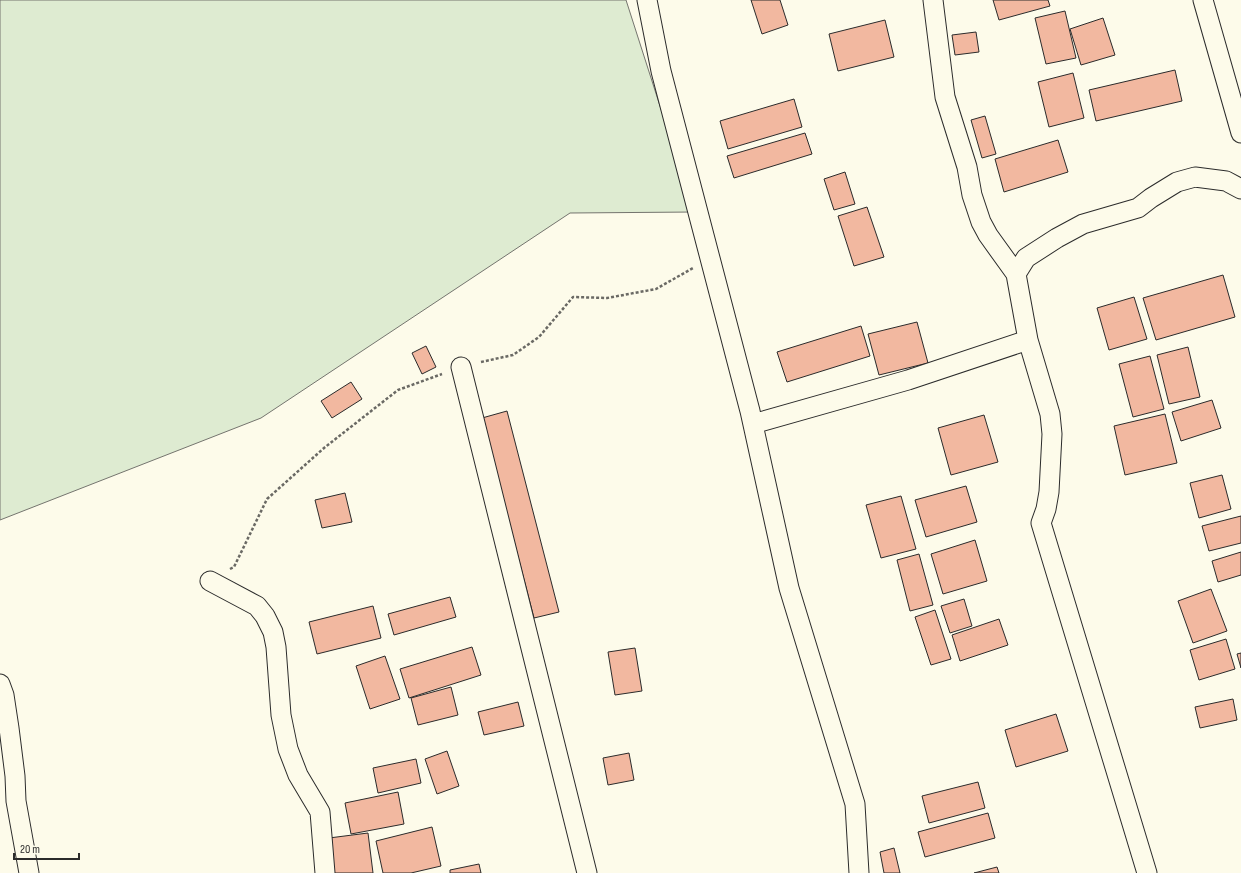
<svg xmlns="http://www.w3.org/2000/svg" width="1241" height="873" viewBox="0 0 1241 873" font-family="'Sofia Sans Condensed',sans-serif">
  <rect width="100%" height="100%" fill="#fdfbea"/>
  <path fill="#deebd1" stroke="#74746e" d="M0,0H626L694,212L570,213L261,418L0,520Z"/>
  <path fill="#f2b8a0" stroke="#2b2b2b" d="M751,0H780L788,25L762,34Z
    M993,0H1048L1050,6L999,20Z
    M1065,11L1076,58L1046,64L1035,18Z
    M1103,18L1115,55L1081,65L1070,29Z
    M885,20L894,57L838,71L829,34Z
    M976,32L979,52L955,55L952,35Z
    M1175,70L1182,101L1096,121L1089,90Z
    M1073,73L1084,118L1049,127L1038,82Z
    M794,99L802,127L728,149L720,121Z
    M985,116L996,154L982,158L971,120Z
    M805,133L812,154L734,178L727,156Z
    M1058,140L1068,172L1004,192L995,159Z
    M845,172L855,204L834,210L824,179Z
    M867,207L884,257L854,266L838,216Z
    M1223,275L1235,317L1156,340L1143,298Z
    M1134,297L1147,339L1109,350L1097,308Z
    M917,322L928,363L879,375L868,334Z
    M861,326L870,356L787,382L777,352Z
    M426,346L436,367L422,374L412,353Z
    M1188,347L1200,397L1169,404L1157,355Z
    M1150,356L1164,409L1133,417L1119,364Z
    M351,382L362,399L332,418L321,401Z
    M1212,400L1221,428L1181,441L1172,412Z
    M507,411L559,612L534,618L482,418Z
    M1165,414L1177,463L1125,475L1114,426Z
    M984,415L998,462L951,475L938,428Z
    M1222,475L1231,509L1199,518L1190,483Z
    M966,486L977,522L926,537L915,500Z
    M345,493L352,522L322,528L315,500Z
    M901,496L916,549L881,558L866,505Z
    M1241,516V543L1209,551L1202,526Z
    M975,540L987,581L943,594L931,554Z
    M1241,552V575L1218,582L1212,561Z
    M919,554L933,605L910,611L897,560Z
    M1211,589L1227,631L1193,643L1178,601Z
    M450,597L456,617L394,635L388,614Z
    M964,599L972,626L950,633L941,606Z
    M373,606L381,638L317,654L309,622Z
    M935,610L951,659L931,665L915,617Z
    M999,619L1008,645L960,661L952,635Z
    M1226,639L1235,669L1199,680L1190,650Z
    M472,647L481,675L409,698L400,669Z
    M635,648L642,691L615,695L608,652Z
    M1241,653V668L1237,654Z
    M385,656L400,699L370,709L356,666Z
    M451,687L458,715L418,725L411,698Z
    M1233,699L1237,720L1200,728L1195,707Z
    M518,702L524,726L484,735L478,712Z
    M1056,714L1068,751L1016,767L1005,730Z
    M447,751L459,786L437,794L425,759Z
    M629,753L634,780L608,785L603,758Z
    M416,759L421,783L378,793L373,768Z
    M978,782L985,808L929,823L922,796Z
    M398,792L404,824L351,834L345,803Z
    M988,813L995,838L925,857L918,832Z
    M432,827L441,866L411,873H383L376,841Z
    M368,833L373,873H334L329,838Z
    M894,848L900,873H884L880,852Z
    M479,864L481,873H450V870Z
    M997,867L999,873H974Z"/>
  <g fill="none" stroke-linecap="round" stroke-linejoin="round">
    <defs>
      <path id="street" d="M647,0L661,71L750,411L789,588L855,804L859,873
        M933,0L945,97L967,167L972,195L981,222L988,235L1016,274L1028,340L1050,414L1052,434L1049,492L1046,509L1041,523L1147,873
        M1203,0L1241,133
        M1016,274L1026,258L1057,238L1083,224L1138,208L1151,198L1177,182L1195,177L1226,181L1241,189
        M461,367L587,873
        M753,424L908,380L1028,340
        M210,581L257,606L265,616L273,632L276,647L281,715L288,749L298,775L320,812L325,873
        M0,684L4,695L9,728L15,776L16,801L29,873"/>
    </defs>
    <use href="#street" stroke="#2b2b2b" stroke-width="21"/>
    <path stroke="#6a6964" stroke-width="2.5" stroke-dasharray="3 2" stroke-linecap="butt" d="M481,362L513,355L539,337L573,297L607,298L656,289L693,268
      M230,569L234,567L267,499L324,448L398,390L442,374"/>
    <use href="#street" stroke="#fdfbea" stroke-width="19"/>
  </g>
  <path d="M14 853v6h65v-6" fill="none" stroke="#2b2b2b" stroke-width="2"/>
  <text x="20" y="853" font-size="12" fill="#2b2b2b" stroke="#fdfbea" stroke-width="3" paint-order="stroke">20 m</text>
</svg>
